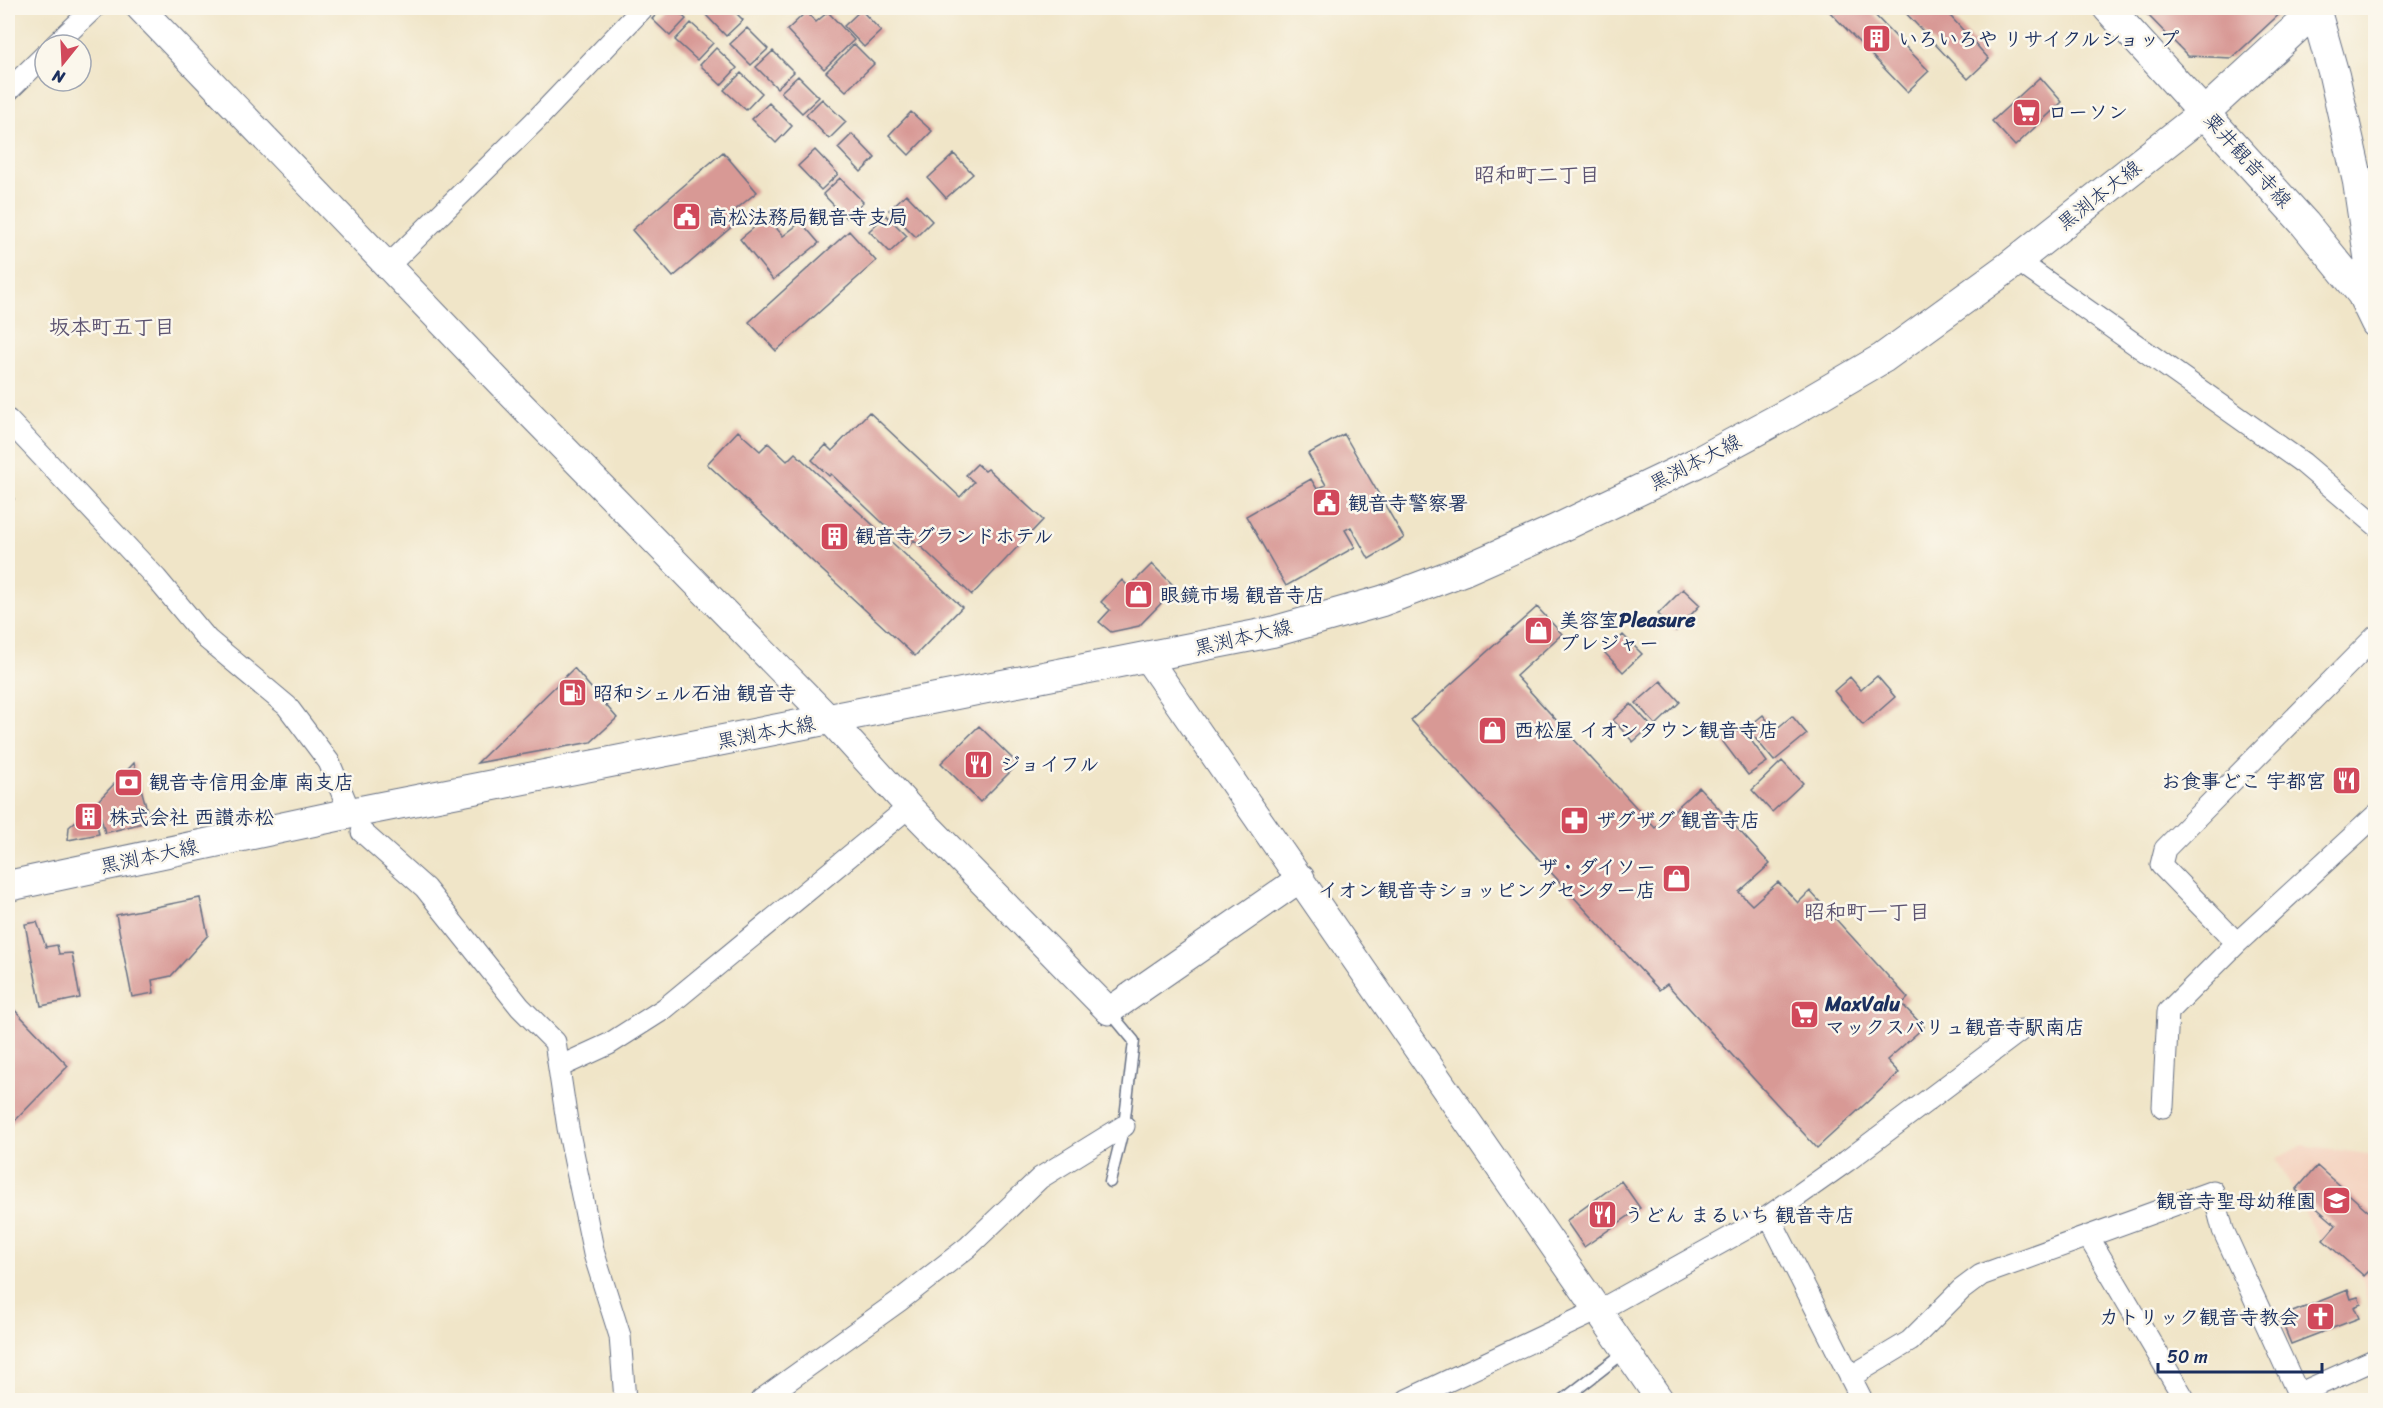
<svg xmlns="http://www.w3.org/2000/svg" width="2383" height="1408" viewBox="0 0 2383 1408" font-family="Sriracha,'Klee One',sans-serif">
  <rect width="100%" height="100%" fill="#fbf7ec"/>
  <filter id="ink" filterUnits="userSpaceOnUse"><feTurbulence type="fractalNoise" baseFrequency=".0167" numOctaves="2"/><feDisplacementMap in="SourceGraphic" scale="12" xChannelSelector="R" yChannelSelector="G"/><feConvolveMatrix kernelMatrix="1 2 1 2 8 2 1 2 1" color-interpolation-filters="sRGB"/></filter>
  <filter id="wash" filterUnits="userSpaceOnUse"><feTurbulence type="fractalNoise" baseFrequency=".008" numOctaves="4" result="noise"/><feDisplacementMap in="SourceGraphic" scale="24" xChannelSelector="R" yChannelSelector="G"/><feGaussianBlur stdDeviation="1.35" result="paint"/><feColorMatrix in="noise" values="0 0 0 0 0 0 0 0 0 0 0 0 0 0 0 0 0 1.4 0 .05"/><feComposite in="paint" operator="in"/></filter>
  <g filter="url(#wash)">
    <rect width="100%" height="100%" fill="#f0e5c8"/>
    <path fill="#f4d3c0" d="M2302,1145L2375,1155V1313L2370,1314L2363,1280L2321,1242L2276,1159Z"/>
    <g id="blocks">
      <path fill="#d89995" d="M663,8H674L686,19L670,36L652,19Z
        M714,8H731L743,20L726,36L706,15Z
        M1826,8H1868L1929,71L1907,92Z
        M1901,8H1943L1989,59L1968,79Z
        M2141,8H2286L2232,58L2188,56Z
        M861,10L881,31L864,47L844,26Z
        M806,12L816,22L828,12L854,40L824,69L787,30Z
        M691,23L713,43L697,60L675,40Z
        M747,28L768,49L751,65L730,44Z
        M854,44L874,64L846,91L826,72Z
        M716,48L737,68L721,85L700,65Z
        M773,51L794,72L777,88L756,67Z
        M741,73L762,93L746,110L724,90Z
        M798,76L819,97L802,113L781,92Z
        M2040,77L2062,102L2015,146L1992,121Z
        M822,99L846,122L829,139L806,115Z
        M769,103L792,126L776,143L752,119Z
        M911,112L932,131L909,155L889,135Z
        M852,134L875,158L861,172L838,148Z
        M815,150L838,174L821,190L798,166Z
        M723,152L757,192L734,211L741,219L673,277L632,230Z
        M954,154L973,174L946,198L928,178Z
        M840,178L863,202L846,218L823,194Z
        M906,194L932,221L916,237L889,210Z
        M886,215L907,236L890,252L869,231Z
        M767,217L783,236L801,222L819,243L773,280L740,239Z
        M849,231L876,261L776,351L749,322Z
        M869,412L960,497L974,482L966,475L977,464L985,471L988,469L1043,520L972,595L914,540L908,547L831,474L829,476L812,460L826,445L832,451Z
        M738,431L760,451L768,443L787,461L795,453L962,607L915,656L707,464Z
        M1344,434L1404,538L1369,559L1351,527L1345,530L1355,547L1286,586L1246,516L1311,479L1317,489L1326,485L1308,454Z
        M8,492L14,499L8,505Z
        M1152,564L1176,588L1139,626L1111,632L1099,622L1110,610L1101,602L1122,580L1129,587Z
        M1683,589L1700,605L1676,631L1658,614Z
        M1537,607L1562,634L1516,676L1655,828L1699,787L1770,864L1739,892L1752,905L1778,882L1798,903L1810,891L1908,998L1902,1004L1924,1027L1887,1060L1899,1073L1817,1148L1667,984L1659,990L1411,720Z
        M1623,635L1642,654L1623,672L1605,653Z
        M574,668L617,718L591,742L477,763Z
        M1877,676L1895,697L1863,725L1834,691L1850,677L1861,690Z
        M1661,681L1680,702L1656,725L1636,703Z
        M1631,704L1651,726L1633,742L1613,720Z
        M1763,715L1775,730L1792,716L1807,734L1774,761L1747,728Z
        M979,726L1018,764L980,802L941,763Z
        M1742,728L1767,762L1748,775L1723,742Z
        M1782,761L1803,783L1772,812L1752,790Z
        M134,763L150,821L105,833L97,802Z
        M93,806L99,834L68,840L69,827Z
        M200,898L208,935L171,976L152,980L154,993L132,997L116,915Z
        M37,922L46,947L57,945L59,954L72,953L80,998L41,1006L25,924Z
        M8,1003L68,1066L8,1128Z
        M2317,1166L2376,1218V1264L2364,1276L2323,1240L2336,1225L2296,1190Z
        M1621,1181L1640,1208L1584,1247L1566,1221Z
        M2348,1290L2351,1299L2358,1297L2361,1304L2354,1307L2359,1318L2291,1344L2280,1317Z"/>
    </g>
  </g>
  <g filter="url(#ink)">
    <use href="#blocks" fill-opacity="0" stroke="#666f83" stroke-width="1.5"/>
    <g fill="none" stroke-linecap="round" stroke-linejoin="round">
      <defs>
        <path id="service" d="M1109,1011L1134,1041L1124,1126L1110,1182
          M1563,1400L1626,1351"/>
        <path id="minor" d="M55,45L94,8
          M8,91L45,55
          M388,266L535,121L643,8
          M2029,269L2303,463L2376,525
          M8,420L156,578L207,639L287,706L329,762L345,800
          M362,832L425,888L520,1007L555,1042L568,1128L594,1254L620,1336L625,1400
          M2237,943L2161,865L2165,849L2376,636
          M559,1067L609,1044L664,1009L909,807
          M2163,1107L2168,1012L2237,943L2376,815
          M1769,1216L1862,1400
          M2088,1236L2185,1400
          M1850,1377L1910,1341L1961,1290L1981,1275L2213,1191L2223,1230L2301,1400
          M2298,1394L2376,1359
          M761,1400L899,1301L968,1247L1040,1178L1124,1126
          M1407,1400L1607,1306L1769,1216L1847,1161L2021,1030"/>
        <path id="tertiary" d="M140,8L504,387L830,720L909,807L1109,1011L1301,878
          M1147,658L1660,1400"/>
        <path id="secondary" d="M2108,8L2305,224L2362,294L2376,323
          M2315,8L2334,75L2358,182L2370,263L2362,294
          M8,886L351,813L1272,632L1382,601L1462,571L1553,531L1696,463L1789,413L1883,358L2007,268L2205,112L2318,8"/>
      </defs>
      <use href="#service" stroke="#666f83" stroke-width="13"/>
      <use href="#minor" stroke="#666f83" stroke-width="23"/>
      <use href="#tertiary" stroke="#666f83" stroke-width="29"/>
      <use href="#secondary" stroke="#666f83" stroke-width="32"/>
      <use href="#service" stroke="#fff" stroke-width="10"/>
      <use href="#minor" stroke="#fff" stroke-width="21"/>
      <use href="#tertiary" stroke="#fff" stroke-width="27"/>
      <use href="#secondary" stroke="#fff" stroke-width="30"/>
    </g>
  </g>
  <defs>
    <symbol id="building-square" viewBox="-11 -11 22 22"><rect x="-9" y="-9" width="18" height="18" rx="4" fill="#d1495b" stroke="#fbf7ec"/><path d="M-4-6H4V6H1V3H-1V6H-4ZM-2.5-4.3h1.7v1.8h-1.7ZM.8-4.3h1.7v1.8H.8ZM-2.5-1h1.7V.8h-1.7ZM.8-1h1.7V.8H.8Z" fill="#fff"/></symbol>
    <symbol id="supermarket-square" viewBox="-11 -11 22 22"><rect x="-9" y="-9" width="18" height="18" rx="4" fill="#d1495b" stroke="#fbf7ec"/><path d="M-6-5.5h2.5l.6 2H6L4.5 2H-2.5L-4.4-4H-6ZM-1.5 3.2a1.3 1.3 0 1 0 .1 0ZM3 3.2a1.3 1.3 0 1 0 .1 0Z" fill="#fff"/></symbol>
    <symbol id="civic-square" viewBox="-11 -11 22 22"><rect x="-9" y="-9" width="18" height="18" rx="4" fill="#d1495b" stroke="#fbf7ec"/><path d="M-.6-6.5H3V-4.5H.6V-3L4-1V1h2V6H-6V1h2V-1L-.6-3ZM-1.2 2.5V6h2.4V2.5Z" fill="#fff"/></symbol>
    <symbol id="shop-square" viewBox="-11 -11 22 22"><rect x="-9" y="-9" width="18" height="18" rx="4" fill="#d1495b" stroke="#fbf7ec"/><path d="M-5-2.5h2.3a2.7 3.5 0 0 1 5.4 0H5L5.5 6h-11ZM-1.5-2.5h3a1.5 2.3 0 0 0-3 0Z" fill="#fff"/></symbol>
    <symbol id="fuel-square" viewBox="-11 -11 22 22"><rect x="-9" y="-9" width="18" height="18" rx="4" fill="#d1495b" stroke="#fbf7ec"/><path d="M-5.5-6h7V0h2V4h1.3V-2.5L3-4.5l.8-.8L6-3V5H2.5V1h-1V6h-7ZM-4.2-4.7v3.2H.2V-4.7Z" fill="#fff"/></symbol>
    <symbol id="restaurant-square" viewBox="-11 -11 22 22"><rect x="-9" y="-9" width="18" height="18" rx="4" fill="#d1495b" stroke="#fbf7ec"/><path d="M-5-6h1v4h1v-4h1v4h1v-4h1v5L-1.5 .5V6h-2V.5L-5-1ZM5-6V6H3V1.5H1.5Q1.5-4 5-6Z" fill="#fff"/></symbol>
    <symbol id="bank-square" viewBox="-11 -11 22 22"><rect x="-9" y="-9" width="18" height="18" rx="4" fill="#d1495b" stroke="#fbf7ec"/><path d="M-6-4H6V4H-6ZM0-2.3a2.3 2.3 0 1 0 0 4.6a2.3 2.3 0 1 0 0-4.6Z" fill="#fff"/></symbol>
    <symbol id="pharmacy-square" viewBox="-11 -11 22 22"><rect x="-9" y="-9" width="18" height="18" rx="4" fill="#d1495b" stroke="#fbf7ec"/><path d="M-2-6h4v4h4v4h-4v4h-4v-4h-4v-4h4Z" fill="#fff"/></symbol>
    <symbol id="school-square" viewBox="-11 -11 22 22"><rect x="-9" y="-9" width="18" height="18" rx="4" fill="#d1495b" stroke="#fbf7ec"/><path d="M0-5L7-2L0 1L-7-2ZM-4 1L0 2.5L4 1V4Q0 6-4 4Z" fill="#fff"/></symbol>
    <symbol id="church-square" viewBox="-11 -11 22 22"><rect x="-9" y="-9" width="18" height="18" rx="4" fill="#d1495b" stroke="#fbf7ec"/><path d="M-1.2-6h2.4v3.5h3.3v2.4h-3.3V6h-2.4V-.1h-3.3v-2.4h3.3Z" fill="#fff"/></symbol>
  </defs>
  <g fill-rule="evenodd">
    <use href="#building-square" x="1860" y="22" width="33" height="33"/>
    <use href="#supermarket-square" x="2010" y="96" width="33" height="33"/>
    <use href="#civic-square" x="670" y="200" width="33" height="33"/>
    <use href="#civic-square" x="1310" y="486" width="33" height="33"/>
    <use href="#building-square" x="818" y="520" width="33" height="33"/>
    <use href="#shop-square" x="1122" y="578" width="33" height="33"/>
    <use href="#shop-square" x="1522" y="614" width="33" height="33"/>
    <use href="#fuel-square" x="556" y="676" width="33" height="33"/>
    <use href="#shop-square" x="1476" y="714" width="33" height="33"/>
    <use href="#restaurant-square" x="962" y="748" width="33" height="33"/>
    <use href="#restaurant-square" x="2330" y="764" width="33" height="33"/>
    <use href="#bank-square" x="112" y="766" width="33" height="33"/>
    <use href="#building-square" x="72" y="800" width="33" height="33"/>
    <use href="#pharmacy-square" x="1558" y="804" width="33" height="33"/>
    <use href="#shop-square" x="1660" y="862" width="33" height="33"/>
    <use href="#supermarket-square" x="1788" y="998" width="33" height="33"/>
    <use href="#school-square" x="2320" y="1184" width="33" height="33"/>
    <use href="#restaurant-square" x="1586" y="1198" width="33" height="33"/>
    <use href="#church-square" x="2304" y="1300" width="33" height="33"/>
  </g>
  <g text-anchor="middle" stroke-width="5" stroke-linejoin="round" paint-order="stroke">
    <g font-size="20" font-weight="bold" fill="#1b2f5e" stroke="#fbf7ec" text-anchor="start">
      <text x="1898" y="46">いろいろや リサイクルショップ</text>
      <text x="2048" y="119">ローソン</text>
      <text x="708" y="224">高松法務局観音寺支局</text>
      <text x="1348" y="510">観音寺警察署</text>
      <text x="855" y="543">観音寺グランドホテル</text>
      <text x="1160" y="602">眼鏡市場 観音寺店</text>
      <text x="1559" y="627">美容室Pleasure<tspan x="1559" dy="23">プレジャー</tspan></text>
      <text x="593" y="700">昭和シェル石油 観音寺</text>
      <text x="1514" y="737">西松屋 イオンタウン観音寺店</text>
      <text x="1000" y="771">ジョイフル</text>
      <text x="2326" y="788" text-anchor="end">お食事どこ 宇都宮</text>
      <text x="149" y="789">観音寺信用金庫 南支店</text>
      <text x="109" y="824">株式会社 西讃赤松</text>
      <text x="1596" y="827">ザグザグ 観音寺店</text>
      <text x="1656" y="874" text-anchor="end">ザ・ダイソー<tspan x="1656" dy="23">イオン観音寺ショッピングセンター店</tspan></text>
      <text x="1825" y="1011">MaxValu<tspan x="1825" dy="23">マックスバリュ観音寺駅南店</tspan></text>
      <text x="2316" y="1208" text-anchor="end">観音寺聖母幼稚園</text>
      <text x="1624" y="1222">うどん まるいち 観音寺店</text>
      <text x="2299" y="1324" text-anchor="end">カトリック観音寺教会</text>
    </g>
    <g font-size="20" fill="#1b2f5e" stroke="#fbf7ec">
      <text transform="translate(2248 160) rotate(48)" y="7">粟井観音寺線</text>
      <text transform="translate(2099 195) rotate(-38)" y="7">黒渕本大線</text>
      <text transform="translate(1695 462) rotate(-27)" y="7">黒渕本大線</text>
      <text transform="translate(1243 637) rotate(-13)" y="7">黒渕本大線</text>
      <text transform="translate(766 732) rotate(-11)" y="7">黒渕本大線</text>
      <text transform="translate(149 856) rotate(-12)" y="7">黒渕本大線</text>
    </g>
    <g font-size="21" font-weight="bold" fill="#5d5471" stroke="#fbf7ec">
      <text x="1537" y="182">昭和町二丁目</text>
      <text x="112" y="334">坂本町五丁目</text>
      <text x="1867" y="919">昭和町一丁目</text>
    </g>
  </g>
  <rect width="2383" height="1408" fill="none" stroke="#fbf7ec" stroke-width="30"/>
  <g transform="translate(63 63) rotate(198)"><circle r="28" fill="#fbf7ec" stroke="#a1a7b3" stroke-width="1.5"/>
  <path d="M0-4.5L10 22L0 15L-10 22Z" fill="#d1495b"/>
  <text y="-9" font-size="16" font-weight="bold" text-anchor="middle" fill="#1b2f5e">N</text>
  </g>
  <path d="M2158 1363v9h164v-9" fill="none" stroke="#1b2f5e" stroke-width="3"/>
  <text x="2167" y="1363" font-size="18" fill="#1b2f5e" stroke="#fbf7ec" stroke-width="4.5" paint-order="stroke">50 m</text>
</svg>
